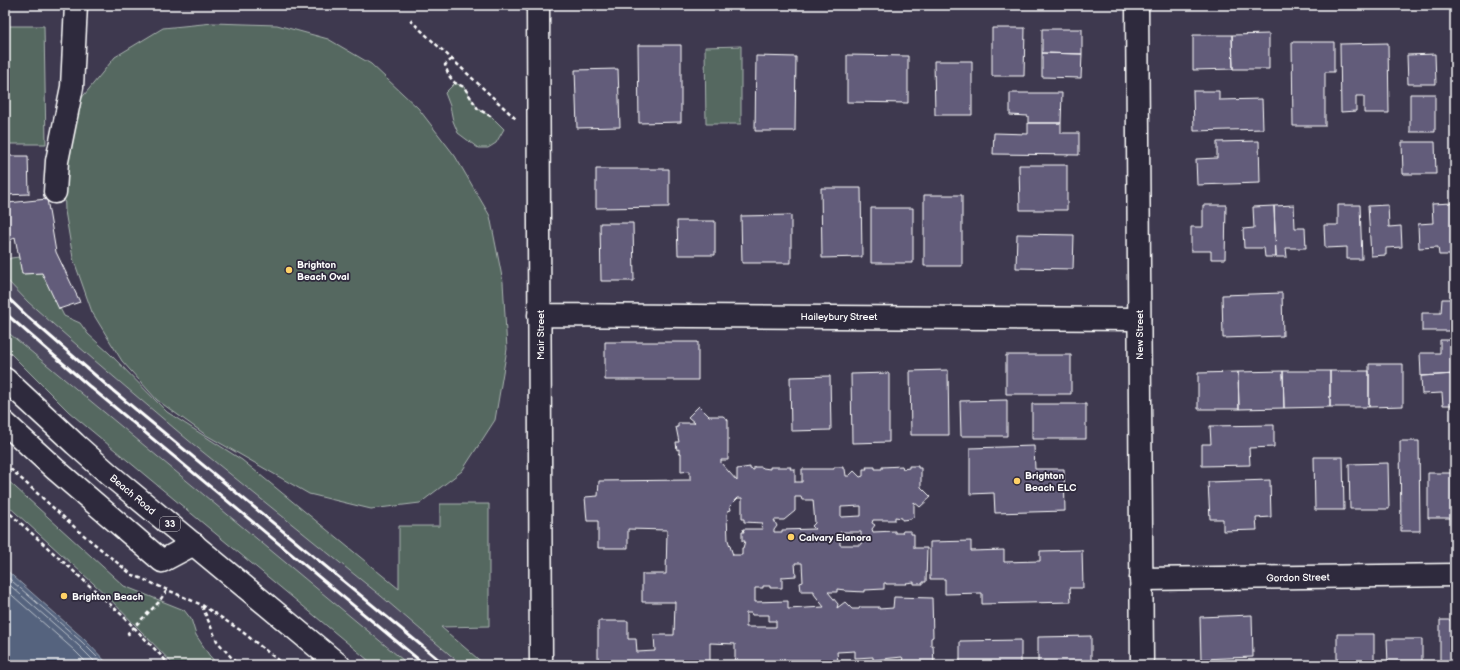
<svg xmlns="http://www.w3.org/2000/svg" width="1460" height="670" viewBox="0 0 1460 670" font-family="'Balsamiq Sans',sans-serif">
  <rect width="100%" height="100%" fill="#3e394f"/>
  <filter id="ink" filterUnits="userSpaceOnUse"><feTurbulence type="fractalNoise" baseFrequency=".025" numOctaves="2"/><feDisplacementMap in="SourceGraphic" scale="8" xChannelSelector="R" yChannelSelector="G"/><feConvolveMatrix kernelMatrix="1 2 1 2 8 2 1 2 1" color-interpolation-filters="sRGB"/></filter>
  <g filter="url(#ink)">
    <path fill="#4d485f" d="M5,278L28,302L94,360L188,440L381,596L462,665H409L5,330Z"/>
    <path fill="#546861" stroke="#aab4b0" d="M213,23L277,25L328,39L371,64L418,108L455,156L490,216L503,282L507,349L495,420L462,471L420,503L371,509L309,494L206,435L157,400L122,361L92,312L73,258L65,211L63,150L76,105L115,57L163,28Z
      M5,26H44L46,144H5Z
      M741,46V124H706L705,47Z
      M455,83L464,87L478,109L492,117L504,129L496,143L488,148H478L458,133L453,121L450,106L445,93Z
      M19,257L22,274L42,273L64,316L80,323L88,334L109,353L167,412L242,460L399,589V526H440V504H489V626L441,627L485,665H462L381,596L188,440L94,360L28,302L5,278V261L11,258Z
      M5,330L409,665H374L69,412L5,348Z
      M5,478L124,586L184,610L191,619L196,635L209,655L218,665H174L105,594L5,503Z"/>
    <path fill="#54647e" stroke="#98a2b2" d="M5,569L84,639L109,665H5Z"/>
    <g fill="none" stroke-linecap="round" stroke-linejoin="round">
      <path stroke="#bbc1cb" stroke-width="1" d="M5,575L82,642L105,665
        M5,581L78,645L98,665
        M5,589L74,650L89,665"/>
    </g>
    <path fill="#625c7a" stroke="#fff" fill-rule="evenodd" d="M992,28H1025L1024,76H992Z
      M1042,29H1082V54L1042,53Z
      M1269,34V69H1233L1232,35Z
      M1193,35H1232L1233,69L1193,70Z
      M1292,42H1334V72H1325V126H1293Z
      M1388,43L1389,113H1364V96H1356V111L1341,112L1340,44Z
      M638,45H681V122L639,123Z
      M1042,53L1082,54L1081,78L1042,77Z
      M1435,54L1436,84H1408L1407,55Z
      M847,55L908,56V103L847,102Z
      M756,56L796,57L795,131H755Z
      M934,61H972V115H935Z
      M618,69L620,127L577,128L575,70Z
      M1193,91H1219V100L1262,99L1263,129L1194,131Z
      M1010,93H1062L1061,123H1028V116L1010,115Z
      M1410,94H1435V132H1410Z
      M1028,123H1061V133H1079V155L993,154L994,133L1028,134Z
      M1259,141L1260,183L1197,185L1196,159L1217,158V142Z
      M1402,142H1435L1436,174H1403Z
      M5,156H28L29,194L5,195Z
      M1019,165H1067V210H1020Z
      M596,169H669V207L596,208Z
      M821,188H861L862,257L822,258Z
      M924,195H962V266H924Z
      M47,199L56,252L80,302L59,309L42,273L22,274L15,237L5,245V206L8,203Z
      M1453,203L1455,255H1439L1438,247L1419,248L1418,224L1433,223L1432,204Z
      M1203,205H1226L1225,259H1211V251H1191V227H1203Z
      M1294,205L1295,228H1305L1306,248H1286L1287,257H1276L1274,206Z
      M1338,205H1360L1362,259H1347V247L1325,248L1324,225H1338Z
      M1388,205L1389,227L1401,226L1402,247L1386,248V255L1371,256L1368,206Z
      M1274,206L1276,257H1265L1264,248H1244L1243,229L1254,228L1253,207Z
      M871,208H913V263H871Z
      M791,215V263H742L741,216Z
      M677,221H715V255H678Z
      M600,223H633L634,281H601Z
      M1017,234L1074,235L1073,269L1016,268Z
      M1282,293L1283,336L1223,338L1222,295Z
      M1442,299H1455V331H1422V313H1441Z
      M1440,340H1455V374L1421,376L1420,353H1440Z
      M605,342H698V380H605Z
      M1006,355H1071V394H1006Z
      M1369,364H1403V406L1369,407Z
      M948,370L949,435H911L910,371Z
      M1283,371L1284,408L1239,409L1238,372Z
      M1283,371H1330V407L1284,408Z
      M1330,371H1369V407H1330Z
      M1238,372L1239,409H1198V373Z
      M889,373V442L852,443L851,374Z
      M1455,374V405H1443L1442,393L1422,394L1421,376Z
      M830,376L831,430L791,431L790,377Z
      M1007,400V436H961L960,401Z
      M1032,404H1086V439H1032Z
      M699,406L709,416H723L728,420V460H721V463L737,481V469L750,467V469L754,470V467H762L763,468L770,469V467H791L790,469H795V482H802V469H834V467H843V469H845L846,476H849L854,471L860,477L863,476V469H867L866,467H875V469H882V467L902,466L903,469L909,468V466H918V468H921V487L931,497L920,507L914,502V517L911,518V519L902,520V518L895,517V520H873L872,523L875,525L872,529L873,532L895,531V533H902L903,531H911V534H914V548H927L926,582H923V584H914V582L906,583L907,584H886V583H884V589L865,590V592L845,591V590L837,589V592H828L838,604L837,608L845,602L852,609H859L860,607H879V609L893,608L894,597L932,598L933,637L931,638V646L933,645L934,665H897L903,659L902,657L873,660V657L855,658V651L837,652L838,662L841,665H824V660H786L787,665H735V644L710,643V665H598V621H628V639H636L637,652L655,651L654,635H674L675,602H642V574H666L667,530L628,529V548H598V521H587L585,497L598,496L599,481L690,480V471L681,472V453L679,454V449L677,450L676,442H679L676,427H678V423H695L688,417ZM795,497H801L802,500H813L815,523L812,526L815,529L782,530V532H774V530L777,526L774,520H784L795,511ZM738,498H742V519H744V522L763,523L761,526L763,529H743L744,532H742V541H745L743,548H742V555H733L728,540L727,515L728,511L731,510L730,506ZM861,506V516L841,517V507ZM840,532H861V545H840ZM795,563H802L803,582L800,583L801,591H814V594L824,607L788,609V601L755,602V588H763V586H770V588H782V577L796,576ZM746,613H751L752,615H769V621H776V627H746Z
      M1274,425V447L1249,448L1250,465L1202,466V444H1211L1210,426Z
      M1400,441H1419L1420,531H1401Z
      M1034,446L1035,469H1064L1065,511L995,513L994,493L970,494V448Z
      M1314,457H1343L1344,510H1315Z
      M1388,463L1389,509H1350L1349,464Z
      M1428,473H1455V518H1428Z
      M1270,480L1271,517L1256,518L1257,530L1223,531V519H1210L1208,482Z
      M971,541V551L1004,550V562L1040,561V551L1082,550L1083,588H1070L1071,602L982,604V593L945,594V579H930V542Z
      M1252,615L1253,657L1201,659L1200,617Z
      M1440,620H1455V665H1440Z
      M1337,634H1374V665H1337Z
      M1091,636V665H1038V637Z
      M1387,639H1422V665H1388Z
      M1021,640V665H960V641Z"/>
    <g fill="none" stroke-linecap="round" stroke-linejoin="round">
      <defs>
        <path id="minor" d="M538,5L541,665
          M55,192L57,161L72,87L76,5
          M539,315L1139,319
          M5,423L55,469L162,561L194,544
          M1141,579L1455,575"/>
        <path id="major" d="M1137,5L1142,665
          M5,379L75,444L110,475L339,665"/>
      </defs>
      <use href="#minor" stroke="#fff" stroke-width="25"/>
      <use href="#major" stroke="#fff" stroke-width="25"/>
      <path stroke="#fff" stroke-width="2.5" stroke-dasharray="4 3" stroke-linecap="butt" d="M410,20L516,119
        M452,59L445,65L449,76L455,83L464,87L478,109L492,117
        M5,464L80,532L131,574L202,605L240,630L284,665
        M5,509L123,616L170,665
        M202,606L217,641L238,665
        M129,635L128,633L158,603L167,590"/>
      <use href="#minor" stroke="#2f2a3d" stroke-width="22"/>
      <use href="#major" stroke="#2f2a3d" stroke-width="22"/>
      <path stroke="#fff" stroke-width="3" d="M5,295L28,317L111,389L445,665
        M5,313L89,386L425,665"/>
    </g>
  </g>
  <g fill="#ffd166" stroke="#2f2a3d" stroke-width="1.5">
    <circle cx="289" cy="270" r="4"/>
    <circle cx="1017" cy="481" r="4"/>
    <circle cx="791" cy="537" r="4"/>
    <circle cx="64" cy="596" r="4"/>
  </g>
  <g text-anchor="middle" stroke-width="3.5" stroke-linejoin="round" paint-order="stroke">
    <rect fill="#2f2a3d" stroke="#c1bfc5" stroke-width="1" x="160" y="517" width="20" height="14" rx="3"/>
    <g font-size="9" font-weight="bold" fill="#fff">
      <text x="170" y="527">33</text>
    </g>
    <g font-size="10" font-weight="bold" fill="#fff" stroke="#2f2a3d" text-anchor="start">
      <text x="297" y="268">Brighton<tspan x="297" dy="12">Beach Oval</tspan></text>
      <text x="1025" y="479">Brighton<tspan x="1025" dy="12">Beach ELC</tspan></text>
      <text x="799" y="541">Calvary Elanora</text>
      <text x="72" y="600">Brighton Beach</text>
    </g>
    <g font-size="10" fill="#fff" stroke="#2f2a3d">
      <text x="839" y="320">Haileybury Street</text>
      <text transform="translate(540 335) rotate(-90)" y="4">Mair Street</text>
      <text transform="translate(1139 335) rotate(-90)" y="4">New Street</text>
      <text transform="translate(133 494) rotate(40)" y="4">Beach Road</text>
      <text transform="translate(1298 577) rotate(-1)" y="4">Gordon Street</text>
    </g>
  </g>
  <rect width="1460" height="670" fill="none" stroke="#2f2a3d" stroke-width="20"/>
  <rect x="10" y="10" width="1440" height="650" fill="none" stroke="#fff" stroke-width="1.5" filter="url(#ink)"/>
</svg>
